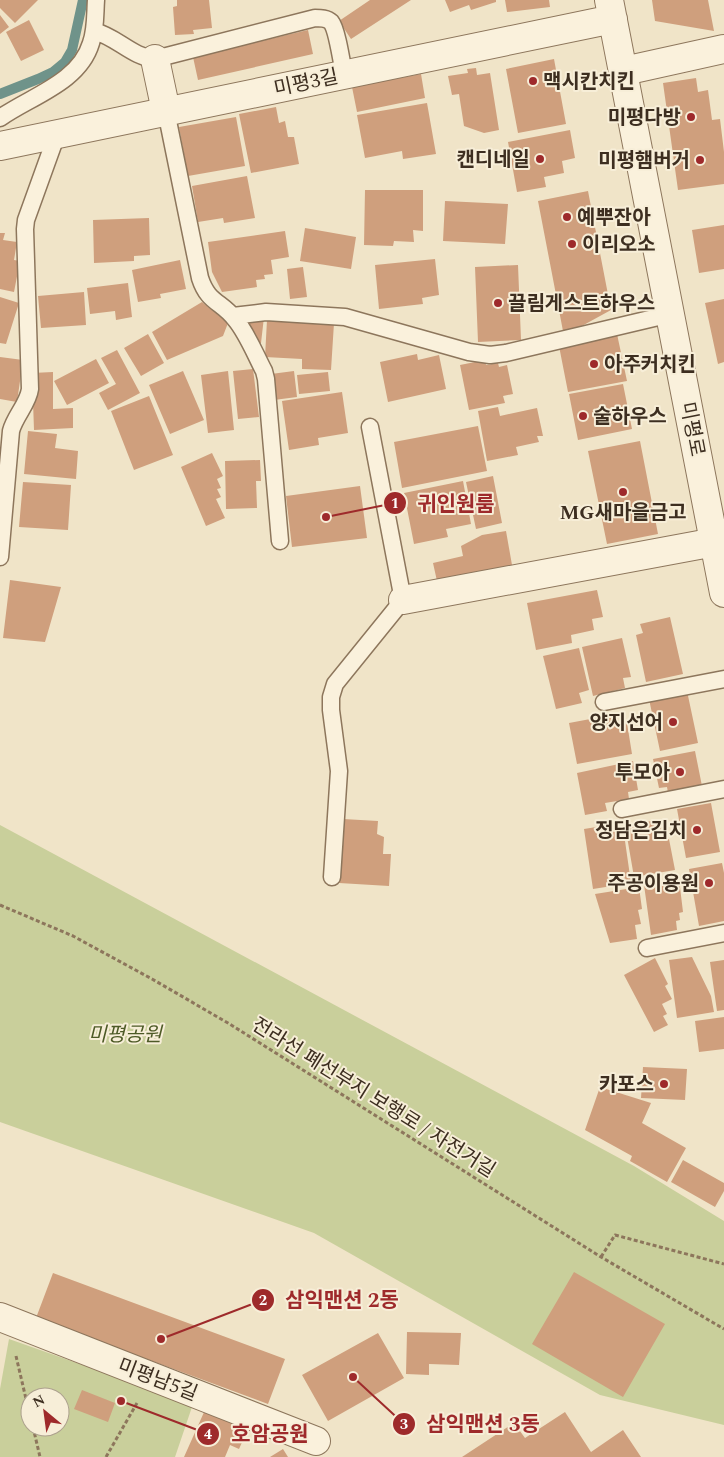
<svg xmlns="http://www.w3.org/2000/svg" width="724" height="1457" viewBox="0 0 724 1457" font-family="Spectral,'Noto Sans KR',serif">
  <rect width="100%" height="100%" fill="#f0e4c8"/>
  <path fill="#c9cf9b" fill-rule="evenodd" d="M0,825L634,1166L724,1221V1425L600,1395L314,1233L0,1122Z
    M9,1339L193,1404L175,1457H0V1389ZM30,1397H60V1427H30Z"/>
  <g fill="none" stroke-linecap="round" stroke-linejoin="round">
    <path stroke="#6f938a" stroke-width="10" d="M0,94L38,79L53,72L65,62L72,50L83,0"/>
  </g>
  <path fill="#cf9f7d" d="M0,0H38L15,23L0,8Z
    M177,0H209L212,28L193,30L194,34L175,35L173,7L177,6Z
    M370,0H411L351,39L339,21Z
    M445,0H496V2L471,10L469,5L450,12Z
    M505,0H549L550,7L507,12Z
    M652,0H708L714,31L655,21Z
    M0,15L9,27L0,34Z
    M29,20L44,50L21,61L6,32Z
    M308,30L313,54L198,80L193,57L242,46L241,42L260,38L261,41Z
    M554,59L566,124L518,133L506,69Z
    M476,68L477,75L490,73L499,130L484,133L464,126L459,94L452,95L448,76L468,73L467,69Z
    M421,74L425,98L357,112L352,87Z
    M696,78L698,92L708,90L712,120L720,119L724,152V184L678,190L663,83Z
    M427,103L436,154L403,159L402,151L365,158L357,115Z
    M276,107L279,123L285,121L288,137H294L299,164L251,173L239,114Z
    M236,117L245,166L188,176L179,127Z
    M570,130L575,158L562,161L564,173L544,177L546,187L517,192L508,142Z
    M247,176L255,218L224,223L223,218L198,222L192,186Z
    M365,190H423V231L413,230L414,242L394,241L393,246L364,245Z
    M588,191L611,310L580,327L563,331L538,201Z
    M445,201L508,204L505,244L443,241Z
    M149,218L150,255L134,256V261L94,263L93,220Z
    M724,225V269L699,273L692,230Z
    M305,228L356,237L351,269L300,261Z
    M285,231L289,257L271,260L273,274L264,275L265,279L256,280L257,287L222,292L212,272L208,242Z
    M0,233H5L3,240L17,242L14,260L20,261L14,292L0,289Z
    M435,259L439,295L422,298L423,304L379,309L375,265Z
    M180,260L186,289L160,294L161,298L138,302L132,270Z
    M518,265L521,340L478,342L475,267Z
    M303,267L307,297L290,299L287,269Z
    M128,283L132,317L116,320L115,311L90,314L87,288Z
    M84,292L86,325L41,328L38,296Z
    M0,297L19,303L6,344L0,343Z
    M724,299V362L718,364L705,303Z
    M202,302L228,323L223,336L167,360L152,332Z
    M264,317L261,343H255L246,323Z
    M267,320L334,323L331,370L302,369V359L265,357Z
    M148,334L164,363L141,376L124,348Z
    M617,334L627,381L568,392L559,346Z
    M117,350L140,393L108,410L99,393L116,384L101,358Z
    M417,354L418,360L439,355L446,389L388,402L380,362Z
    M0,357L23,360L17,402L0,399Z
    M96,359L109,383L67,405L54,381Z
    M485,360L486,365L498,363L499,367L507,365L513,394L503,396L505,403L469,410L460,365Z
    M253,369L259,417L238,419L233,371Z
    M183,371L204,420L170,434L149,385Z
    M228,371L234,430L208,433L201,375Z
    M294,371L297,397L274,400L271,374Z
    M53,372V409L73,408V428L34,430L32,373Z
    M328,372L330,391L299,394L297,375Z
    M623,384L632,429L578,440L569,394Z
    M342,392L348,433L318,438L319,445L289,450L282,401Z
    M149,396L173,455L134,470L111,411Z
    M498,407L500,416L537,408L543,436H537L539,442L516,447L518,455L487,461L478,411Z
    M478,426L487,471L402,488L394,442Z
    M28,431L57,434L55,448L78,451L76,479L24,474Z
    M640,441L658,534L607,544L588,451Z
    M212,453L223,476L217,479L221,488L217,489L221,497L216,499L225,518L206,526L181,467Z
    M260,460L261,481H256L257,508L226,509L225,461Z
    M493,476L502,523L476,529L466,482Z
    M463,481L471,524L446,529L448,537L414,544L404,493Z
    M23,482L71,485L68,530L19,527Z
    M360,486L367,538L292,547L286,496Z
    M506,531L512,565L437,581L433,563L463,556L461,546L482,535Z
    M10,580L61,587L45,642L3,638Z
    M597,590L603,617L592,619L594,630L571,635L572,643L536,650L527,603Z
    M670,617L683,674L646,682L636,635L643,633L640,624Z
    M622,638L631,677L623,678L625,688L593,696L582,647Z
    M579,648L589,690L579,693L582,703L556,709L543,656Z
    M687,691L698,743L660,751L649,699Z
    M617,714L619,725L627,723L632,754L577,764L569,723Z
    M695,751L702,786L668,793L667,787L659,788L653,759Z
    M633,761L638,790L628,792L629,799L605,803L607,811L585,815L577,773Z
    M711,803L720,852L686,858L677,809Z
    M343,819L378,821L377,834L384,837L383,854H391L389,886L339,883Z
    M659,820L663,840L669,839L675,870L634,877L625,825Z
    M615,824L616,835L624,834L631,883L593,889L584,829Z
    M722,863L724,873V921L699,926L689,869Z
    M679,879L683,912L679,913L680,920L676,921L677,930L651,935L644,885Z
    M639,887L642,909L638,910L641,924L635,925L637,939L610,943L595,894Z
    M692,957L711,996L714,1012L677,1018L669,960Z
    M655,958L668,984L665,986L672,999L662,1004L667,1014L663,1016L668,1025L654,1032L624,975Z
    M724,960V1010L717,1011L710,962Z
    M724,1017V1049L699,1052L695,1021Z
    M643,1067L687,1069L685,1100L641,1098Z
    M600,1087L651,1103L642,1123L686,1148L667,1182L630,1161L632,1156L585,1130Z
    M683,1160L724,1183V1191L715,1207L671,1182Z
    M574,1272L665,1324L623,1397L532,1344Z
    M53,1273L285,1359L268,1404L36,1318Z
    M407,1332L461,1333L459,1365L429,1364V1375L406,1374Z
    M378,1333L404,1378L328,1421L302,1375Z
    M82,1390L115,1403L108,1422L74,1409Z
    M205,1410L248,1429L239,1449L230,1445L225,1457H184Z
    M565,1412L591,1452L623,1430L641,1457H462L514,1423L525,1438Z
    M283,1449L288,1457H270Z"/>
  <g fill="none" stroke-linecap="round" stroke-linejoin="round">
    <defs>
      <path id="service" d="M94,31C117,37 132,57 155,59L315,18C321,18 327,18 331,22C337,29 342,64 344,74
        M166,111L200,278C208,303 221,301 235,319C247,333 255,354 264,371L266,379L280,541
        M0,118C31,96 79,83 91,43C96,29 95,14 96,0
        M233,316L266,312L345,317L469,352L490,355L506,353L671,314
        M0,557L11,431C15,416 28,404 30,389L25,229L26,220L57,134
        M604,702L724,679
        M622,809L724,789
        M332,877L339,771L331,710V697L335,684L403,600L370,427
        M647,948L724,933"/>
      <path id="minor" d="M155,59L166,111
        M624,71L724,49
        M403,600L715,542
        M0,1317L316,1441"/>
      <path id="tertiary" d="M609,0L724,593
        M0,146L613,19"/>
    </defs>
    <use href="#service" stroke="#8d765c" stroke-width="19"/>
    <use href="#minor" stroke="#8d765c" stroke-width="30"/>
    <use href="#tertiary" stroke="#8d765c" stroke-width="30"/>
    <path stroke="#8d765c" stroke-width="3" stroke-dasharray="4 2.5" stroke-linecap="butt" d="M0,905L73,936L152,979L228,1023L601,1257L724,1329
      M601,1257L615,1235L724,1264
      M16,1356L30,1416
      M33,1427L40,1457
      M106,1457L137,1403"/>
    <use href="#service" stroke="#faf1dc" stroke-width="16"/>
    <use href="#minor" stroke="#faf1dc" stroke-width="28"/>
    <use href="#tertiary" stroke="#faf1dc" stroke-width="28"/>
  </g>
  <g fill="#9e2a2b" stroke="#f7eed8" stroke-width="2">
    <circle cx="533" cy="81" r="5"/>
    <circle cx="691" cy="117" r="5"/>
    <circle cx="540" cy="159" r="5"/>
    <circle cx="700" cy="160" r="5"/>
    <circle cx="567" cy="217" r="5"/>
    <circle cx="572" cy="244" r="5"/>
    <circle cx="498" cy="303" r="5"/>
    <circle cx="594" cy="364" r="5"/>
    <circle cx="583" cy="416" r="5"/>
    <circle cx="623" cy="492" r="5"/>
    <circle cx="673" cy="722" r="5"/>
    <circle cx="680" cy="772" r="5"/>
    <circle cx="697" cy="830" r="5"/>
    <circle cx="709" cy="883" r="5"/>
    <circle cx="664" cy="1084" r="5"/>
  </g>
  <g text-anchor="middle" stroke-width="4" stroke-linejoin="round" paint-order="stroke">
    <g font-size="20" font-weight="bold" fill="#3d2e20" stroke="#f7eed8" text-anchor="end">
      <text x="543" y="88" text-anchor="start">맥시칸치킨</text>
      <text x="681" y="124">미평다방</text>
      <text x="530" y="166">캔디네일</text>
      <text x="690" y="167">미평햄버거</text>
      <text x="577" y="224" text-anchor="start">예뿌잔아</text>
      <text x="582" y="251" text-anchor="start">이리오소</text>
      <text x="508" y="310" text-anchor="start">끌림게스트하우스</text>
      <text x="604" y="371" text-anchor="start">아주커치킨</text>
      <text x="593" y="423" text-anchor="start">술하우스</text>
      <text x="623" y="519" text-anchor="middle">MG새마을금고</text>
      <text x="663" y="729">양지선어</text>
      <text x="670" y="779">투모아</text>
      <text x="687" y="837">정담은김치</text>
      <text x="699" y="890">주공이용원</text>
      <text x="654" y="1091">카포스</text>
    </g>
    <g font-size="20" fill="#3d2e20" stroke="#f7eed8">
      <text transform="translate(306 82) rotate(-12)" y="7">미평3길</text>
      <text transform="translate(693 429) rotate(79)" y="7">미평로</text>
      <text transform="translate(374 1097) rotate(32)" y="7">전라선 폐선부지 보행로 / 자전거길</text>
      <text transform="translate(158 1379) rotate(21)" y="7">미평남5길</text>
    </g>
    <g font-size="20" font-style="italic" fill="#4d5a26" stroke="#f7eed8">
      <text x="125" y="1041">미평공원</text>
    </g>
  </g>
  <path fill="none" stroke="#9e2a2b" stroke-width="2" d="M326 517L395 503M161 1339L263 1300M353 1377L404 1424M121 1401L208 1434"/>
  <g fill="#9e2a2b" stroke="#f7eed8" stroke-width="2">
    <circle cx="326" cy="517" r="5"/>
    <circle cx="161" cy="1339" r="5"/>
    <circle cx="353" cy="1377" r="5"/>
    <circle cx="121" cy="1401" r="5"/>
    <circle cx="395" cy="503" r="12"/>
    <circle cx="263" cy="1300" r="12"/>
    <circle cx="404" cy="1424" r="12"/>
    <circle cx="208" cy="1434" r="12"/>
  </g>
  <g font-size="15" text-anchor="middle" font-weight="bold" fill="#fff">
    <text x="395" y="508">1</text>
    <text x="263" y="1305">2</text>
    <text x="404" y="1429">3</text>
    <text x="208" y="1439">4</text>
  </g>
  <g font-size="21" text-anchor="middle" font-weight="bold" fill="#9e2a2b" stroke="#f7eed8" stroke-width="4" stroke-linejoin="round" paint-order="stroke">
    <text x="456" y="511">귀인원룸</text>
    <text x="342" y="1307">삼익맨션 2동</text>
    <text x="483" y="1431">삼익맨션 3동</text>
    <text x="270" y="1441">호암공원</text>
  </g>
  <g transform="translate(45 1412) rotate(331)"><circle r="24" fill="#f7eed8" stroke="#ada18e"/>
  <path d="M0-4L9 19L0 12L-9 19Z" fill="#9e2a2b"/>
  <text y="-8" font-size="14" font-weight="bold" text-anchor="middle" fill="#3d2e20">N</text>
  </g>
</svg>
